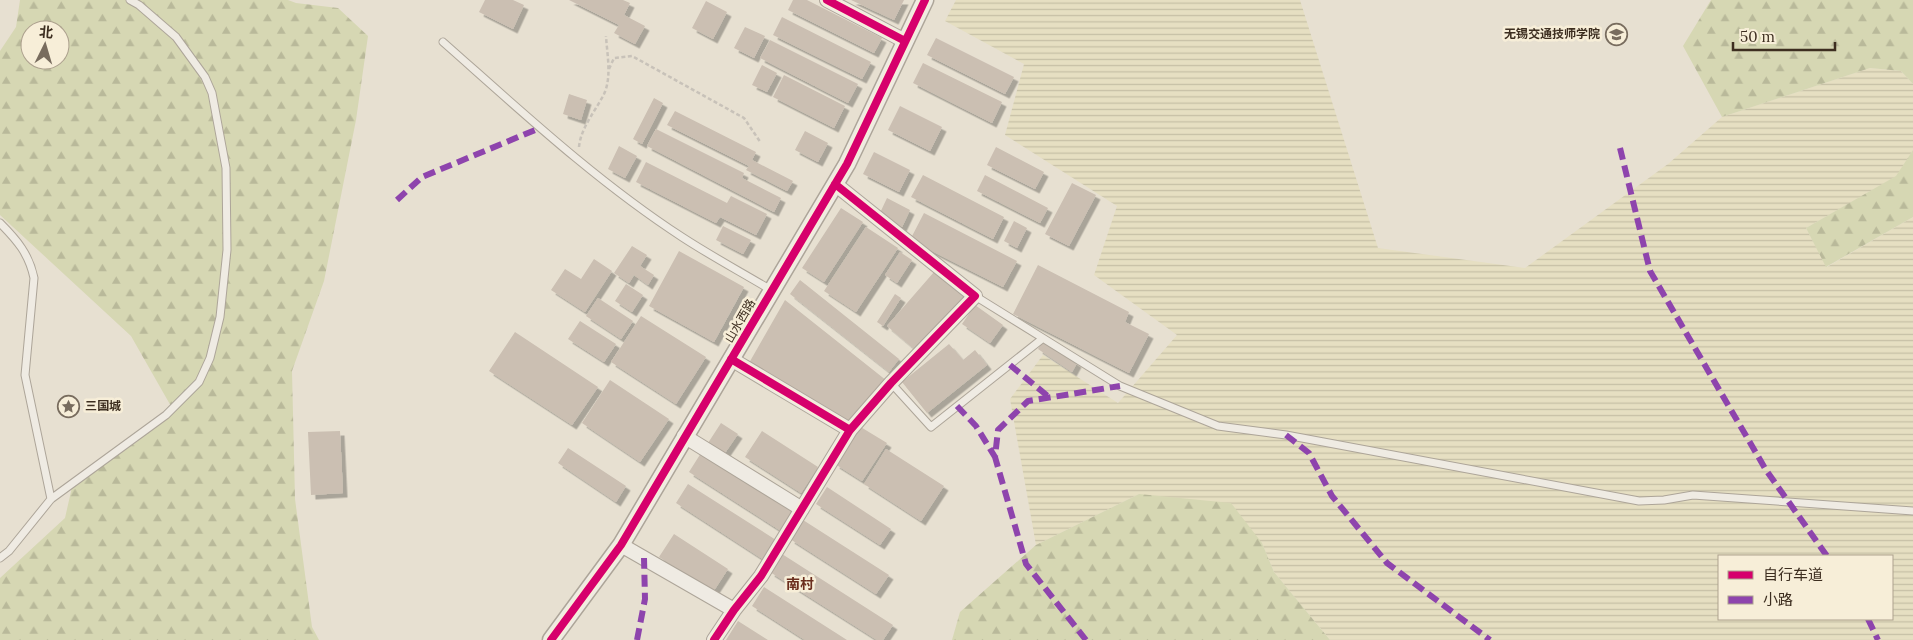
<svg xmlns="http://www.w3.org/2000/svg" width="1913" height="640" viewBox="0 0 1913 640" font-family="Lora,'Noto Sans SC',serif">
  <defs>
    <pattern id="farmland-rules" width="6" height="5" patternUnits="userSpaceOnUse" patternTransform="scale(1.25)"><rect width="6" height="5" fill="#e6dfc2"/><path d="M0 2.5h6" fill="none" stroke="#c6c0a6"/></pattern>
    <pattern id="forest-firs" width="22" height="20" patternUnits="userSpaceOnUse" patternTransform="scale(1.25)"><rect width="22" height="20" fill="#d6d7b3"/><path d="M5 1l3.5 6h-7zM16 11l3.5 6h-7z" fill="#b9b99a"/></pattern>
    <filter id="shadow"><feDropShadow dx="4.5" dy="4.5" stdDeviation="0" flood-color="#0004"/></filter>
  </defs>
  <rect width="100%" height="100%" fill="#e7e0d1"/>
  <path fill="url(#farmland-rules)" fill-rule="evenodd" d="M956,0H1300L1378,248L1525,268L1668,164L1722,117L1870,68L1901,71L1913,84V150L1897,176L1806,228L1827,267L1913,217V640H1330L1274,572L1262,543L1139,494L1036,545L1010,399L1043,355L1118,403L1177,335L1094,275L1117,206L1005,135L1024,64L945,21ZM1719,556H1892V619H1719Z"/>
  <path fill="url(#forest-firs)" fill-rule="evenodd" d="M20,0H288L296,3L338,8L368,36L356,120L324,281L292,371L295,499L312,627L319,640H0V578L65,518L72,487L138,441L172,408L131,336L0,215V51L16,27ZM30,30H60V60H30Z
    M1711,0H1913V84L1901,71L1870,68L1722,117L1683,46Z
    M1913,150V217L1826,267L1806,228L1896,176Z
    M1139,494L1231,503L1262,543L1274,572L1330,640H952L960,612L1036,545Z"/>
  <path fill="#cbbfb2" filter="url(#shadow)" d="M485,0H513L524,5L513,29L479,12Z
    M569,0H623L630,3L624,15L645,26L635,44L614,33L619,25Z
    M793,0H807L882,38L874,53L788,10Z
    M851,0H904L894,20Z
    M706,1L727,12L713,39L692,28Z
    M782,17L871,62L862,79L773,35Z
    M745,27L765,36L754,58L734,48Z
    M936,38L1014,77L1005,94L927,55Z
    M770,40L858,84L848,103L760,58Z
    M923,63L1002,102L992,123L913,83Z
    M762,65L777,73L767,92L752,85Z
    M784,75L845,106L834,128L773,97Z
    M569,94L587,100L581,120L563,114Z
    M654,98L663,103L642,144L633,139Z
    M900,106L942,127L930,151L888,130Z
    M675,111L756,152L752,160L793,181L787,191L746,170L749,166L667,125Z
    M656,129L744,173L742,178L781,198L774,212L647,146Z
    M805,131L828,143L818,162L795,150Z
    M619,146L637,156L625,178L608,169Z
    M996,147L1044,172L1035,189L987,165Z
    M874,152L910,170L899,192L863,174Z
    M646,162L727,203L731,196L767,214L756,235L720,217L716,223L636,182Z
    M923,175L1004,217L993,239L911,197Z
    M985,175L1048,208L1040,223L977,191Z
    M1072,183L1096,195L1069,246L1045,234Z
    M887,198L910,210L902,227L879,215Z
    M841,208L863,222L824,282L802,268Z
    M924,213L1017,261L1003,287L910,240Z
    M1014,221L1027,228L1017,248L1004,241Z
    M723,226L751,240L743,254L716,240Z
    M866,227L898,248L856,312L824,291Z
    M632,246L647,255L640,266L654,275L648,285L634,275L629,283L614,273Z
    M679,251L744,287L714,342L649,306Z
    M900,252L912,260L897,283L885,275Z
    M594,259L612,271L585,312L551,290L565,269L581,279Z
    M1038,265L1129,312L1125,322L1149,334L1129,373L1013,314Z
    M934,272L966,298L919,353L887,326Z
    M800,280L899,359L889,372L790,294Z
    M626,284L643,295L632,312L615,301Z
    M895,294L901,298L883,326L877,322Z
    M598,298L633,321L621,339L586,316Z
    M785,300L887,381L851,423L749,363Z
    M975,305L1003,325L990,343L962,324Z
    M641,316L706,357L676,404L611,362Z
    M580,321L616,344L604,362L568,339Z
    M515,332L598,387L572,425L489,371Z
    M1043,341L1077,363L1072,372L1038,349Z
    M949,344L963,360L975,350L987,365L927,413L902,382Z
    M610,380L669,419L640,462L582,423Z
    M721,423L738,434L725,453L708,443Z
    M859,426L887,443L862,481L835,464Z
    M340,431L343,493L311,495L308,432Z
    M762,431L818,467L801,493L745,457Z
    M568,448L626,486L616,502L558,463Z
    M886,449L944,486L921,521L864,484Z
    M701,453L793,512L781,531L689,472Z
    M688,484L776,540L764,560L676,503Z
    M827,487L891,529L880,545L816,504Z
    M803,520L889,575L876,594L790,539Z
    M674,534L728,569L713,592L659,557Z
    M782,554L893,625L883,640H877L770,572Z
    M764,587L847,640H805L752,606Z
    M738,621L768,640H726Z"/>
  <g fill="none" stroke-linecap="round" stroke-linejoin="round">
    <defs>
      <path id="service" d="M443,42C520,110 596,181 682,237C711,256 741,272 771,290
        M0,223C17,240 29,254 34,278L25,375L51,499
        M975,296L1120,386L1218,426L1286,435L1639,501L1664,500L1693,495L1913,511
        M891,383L931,427L1042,339
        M0,558L9,551L51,499L166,415L199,382L210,358L220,317L227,250L226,168L212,93L205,77L176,37L139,5L130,0"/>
      <path id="minor" d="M827,0L905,41
        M835,184L975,296L891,383L850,430
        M684,436L802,509
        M621,545L734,610
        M714,640L734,610L761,576L850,430L731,359"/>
      <path id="tertiary" d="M551,640L621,545L847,164L925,0"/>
    </defs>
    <use href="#service" stroke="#ada599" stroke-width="9"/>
    <use href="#minor" stroke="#ada599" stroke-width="16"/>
    <use href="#tertiary" stroke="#ada599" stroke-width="19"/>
    <path stroke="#c8c2b9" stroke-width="2.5" stroke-dasharray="4 2.5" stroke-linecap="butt" d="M609,69L614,58L632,56L744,118L761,143
      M579,147C581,127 595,112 604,94C612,77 607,54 606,36"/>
    <use href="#service" stroke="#efebe3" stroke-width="7"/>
    <use href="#minor" stroke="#efebe3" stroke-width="14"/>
    <use href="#tertiary" stroke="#efebe3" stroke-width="16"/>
    <path stroke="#8e44ad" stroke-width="6" stroke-dasharray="12 6" stroke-linecap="butt" d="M1620,148L1650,271L1766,470L1827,556
      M397,200L422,177L540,128
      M1010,365L1049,397
      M957,406L976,426L995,457
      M1286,435L1309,453L1332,496L1387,563L1490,640
      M1868,619L1878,640
      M637,640L645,599L644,558
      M1086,640L1026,564L995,457L998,430L1028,401L1120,386"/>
    <defs>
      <path id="cycleway" d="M827,0L905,41
        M835,184L975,296L891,383L850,430
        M551,640L621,545L847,164L925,0
        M714,640L734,610L761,576L850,430L731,359"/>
    </defs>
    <use href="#cycleway" stroke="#f7eed8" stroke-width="11"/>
    <use href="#cycleway" stroke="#d6006c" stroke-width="8"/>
  </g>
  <defs>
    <symbol id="school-ring" viewBox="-11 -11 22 22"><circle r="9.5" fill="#f7eed8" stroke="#786c5e" stroke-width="1.5"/><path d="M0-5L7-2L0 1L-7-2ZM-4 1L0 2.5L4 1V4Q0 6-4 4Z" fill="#786c5e"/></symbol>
    <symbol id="sight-ring" viewBox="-11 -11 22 22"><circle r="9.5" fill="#f7eed8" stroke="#786c5e" stroke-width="1.5"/><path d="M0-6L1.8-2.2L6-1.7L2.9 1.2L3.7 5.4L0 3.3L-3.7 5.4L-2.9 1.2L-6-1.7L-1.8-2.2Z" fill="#786c5e"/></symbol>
  </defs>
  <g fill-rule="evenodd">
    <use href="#school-ring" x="1604" y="22" width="25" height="25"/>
    <use href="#sight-ring" x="56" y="394" width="25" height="25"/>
  </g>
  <g text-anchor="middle" stroke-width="5" stroke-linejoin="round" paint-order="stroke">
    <g font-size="12" font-weight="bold" fill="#3d2e20" stroke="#f7eed8" text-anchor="end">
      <text x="1600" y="38">无锡交通技师学院</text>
      <text x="85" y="410" text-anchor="start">三国城</text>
    </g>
    <g font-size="12" fill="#3d2e20" stroke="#f7eed8">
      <text transform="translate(740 321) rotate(-60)" y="4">山水西路</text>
    </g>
    <g font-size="14" font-weight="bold" fill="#6b2e1e" stroke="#f7eed8">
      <text x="800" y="589">南村</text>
    </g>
  </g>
  <rect x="1718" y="555" width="175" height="65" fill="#f7eed8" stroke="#ada18e"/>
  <rect x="1728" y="571" width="25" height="8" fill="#d6006c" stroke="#ada18e"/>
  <text x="1763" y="580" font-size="15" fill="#3d2e20">自行车道</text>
  <rect x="1728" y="596" width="25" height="8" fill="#8e44ad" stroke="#ada18e"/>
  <text x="1763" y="605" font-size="15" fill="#3d2e20">小路</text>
  <g transform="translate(45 45) rotate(5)"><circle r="24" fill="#f7eed8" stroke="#ada18e"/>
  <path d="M0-4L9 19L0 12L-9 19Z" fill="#786c5e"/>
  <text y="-8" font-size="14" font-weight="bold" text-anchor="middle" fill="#3d2e20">北</text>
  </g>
  <path d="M1733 42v8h102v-8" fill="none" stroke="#3d2e20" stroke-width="2.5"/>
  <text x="1740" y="42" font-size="15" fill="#3d2e20" stroke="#f7eed8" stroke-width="4" paint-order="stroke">50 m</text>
</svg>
